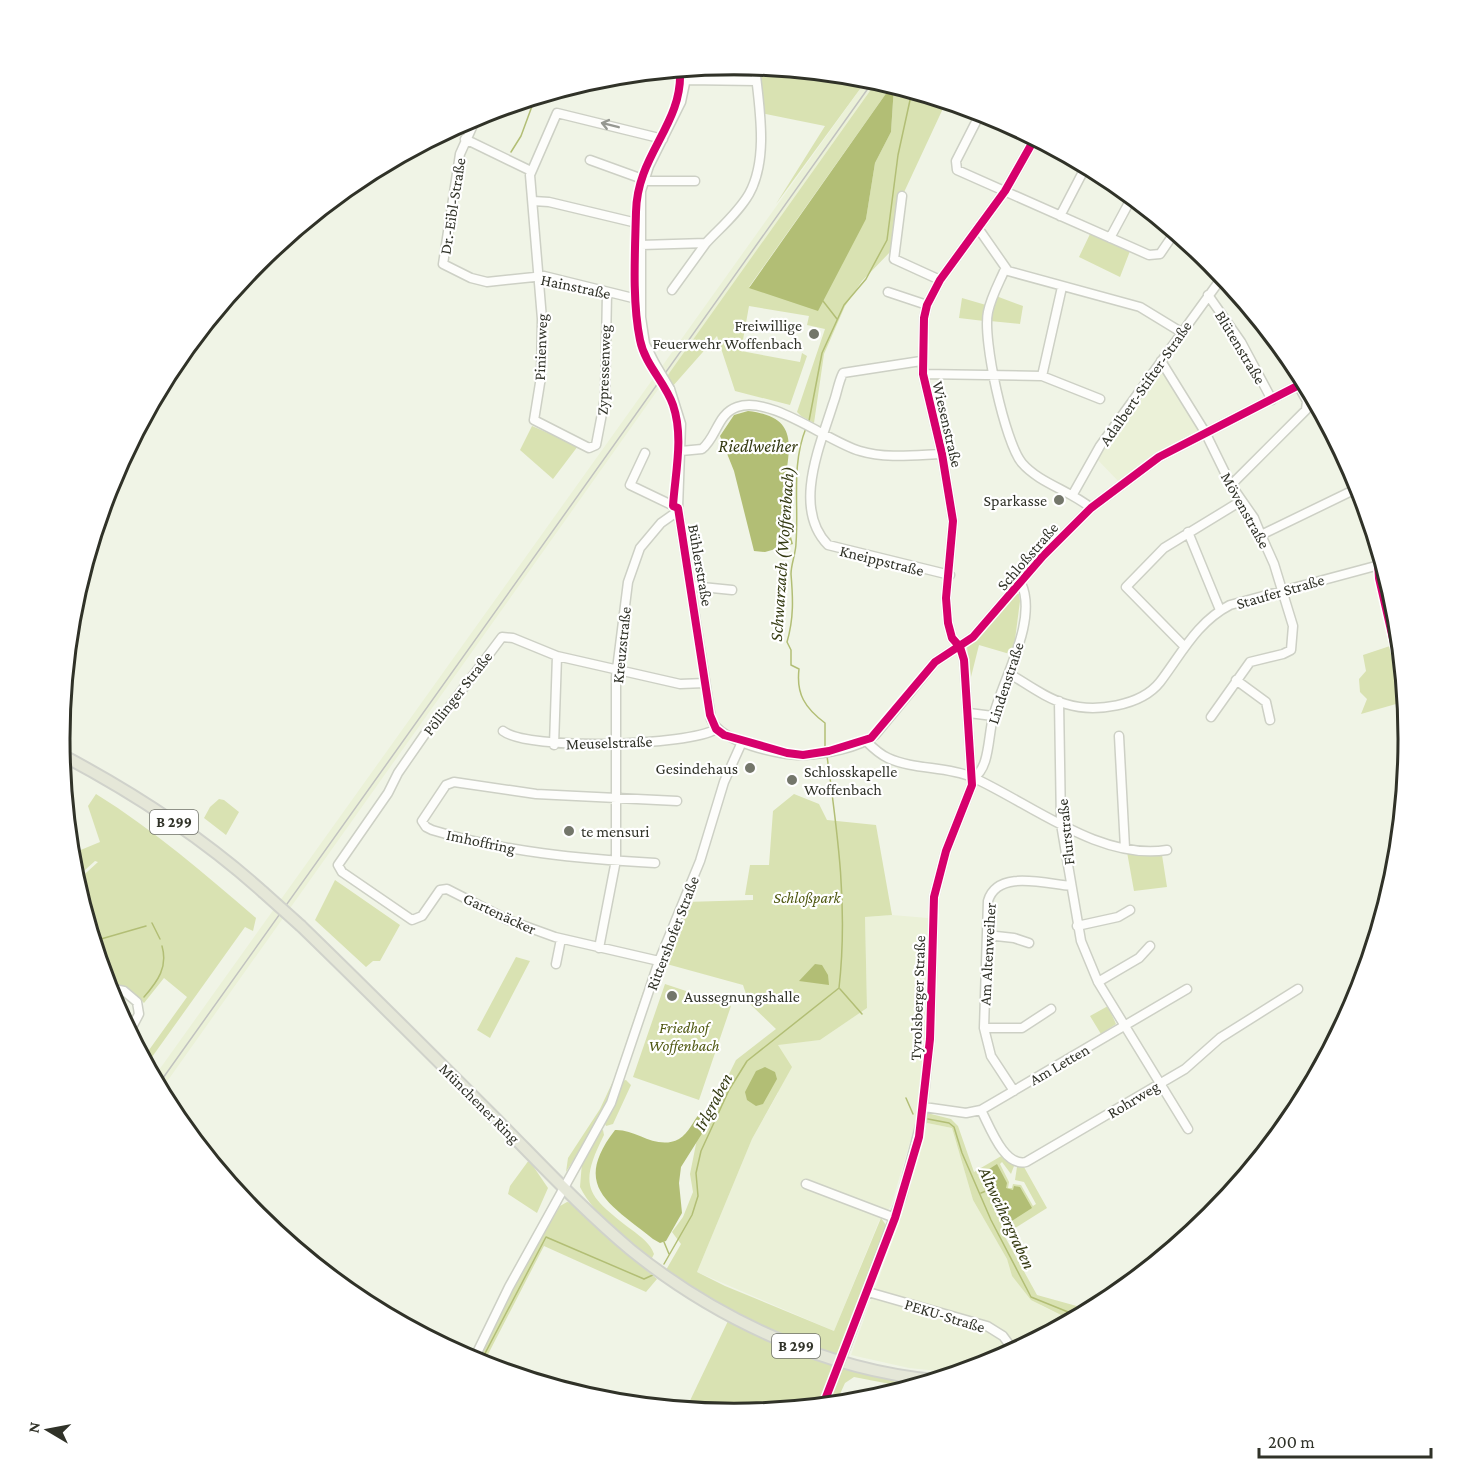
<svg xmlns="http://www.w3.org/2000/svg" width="1469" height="1478" viewBox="0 0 1469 1478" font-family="'Crimson Pro',serif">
  <rect width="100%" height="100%" fill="#f0f4e6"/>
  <path fill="#ebf1d8" d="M868,78L877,81L161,1090L154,1077Z
    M1161,365L1201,431L1160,451L1119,482L1095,457Z
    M892,915L928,918L924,1066L919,1111L891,1206L879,1221L834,1331L697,1272L752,1139L778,1093L777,1044L820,1040L867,1008L865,917Z
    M927,1123L952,1128L973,1200L1007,1259L1012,1276L1042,1306L1071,1320L992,1362L958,1373L909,1368L851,1355L905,1206Z"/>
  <path fill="#d9e2b2" d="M757,67L868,78L776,204L825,126L761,113Z
    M877,81L892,85L749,287L866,219L875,163L891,132L894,86L946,102L899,203L891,251L862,281L845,306L824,354L814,423L801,416L797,412L825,329L807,325L809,316L749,306L741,351L800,362L802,353L807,356L790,405L735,391L717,336L672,387L666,378L670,372Z
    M1090,234L1130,251L1120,277L1079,257Z
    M996,296L1023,306L1020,324L990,321Z
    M962,298L986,305L984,321L959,318Z
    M532,426L578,446L553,479L520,450Z
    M1016,594H1019L1020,601L1013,655L979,645L971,677L967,647Z
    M1390,646L1403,702L1361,714L1367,699L1360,692L1359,679L1366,671L1363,655Z
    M96,794C154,830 205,874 256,918L253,931L245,927L147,1064L144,1057L187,997L164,978L144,1003C133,992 124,985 108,985L76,882L98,862L95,861L75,879L71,854L100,842L88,806Z
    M794,794L819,804L827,820L876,825L892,915L865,917L867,1008L820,1040L778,1045L792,1067L752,1139L697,1272L725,1286L834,1331L881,1218L886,1225L885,1233L838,1355C776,1335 720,1307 666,1270L681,1244L672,1232L683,1217L693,1192L690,1174L697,1139L736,1060L776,1029L749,1003L743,985L663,963L685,902L753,900V895H745L750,865H769L773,811Z
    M219,799L224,800L239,812L226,835L204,818L210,807Z
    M1127,852L1162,855L1167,887L1134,891Z
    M335,880L400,925L380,961H373L366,967L315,920Z
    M516,957L530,961L490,1038L477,1030Z
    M665,984L731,1006L699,1100L633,1077Z
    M643,992L645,994L605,1109L566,1172L568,1158L600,1109L614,1079Z
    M1108,1006L1116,1024L1101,1034L1090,1016Z
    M626,1080L631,1085L613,1124L606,1126L604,1122L622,1081Z
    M927,1113L951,1119L958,1126L974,1172L1003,1155L1014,1166L1011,1174L1002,1162L1000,1164L1009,1182L1008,1188H1012L1013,1184L1021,1185L1033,1206L1036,1204L1024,1182L1015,1180L1017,1167H1024L1047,1208L1004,1235L1037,1295L1091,1310L1071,1320L1031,1300L1012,1276L1007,1259L973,1200L952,1128L927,1123Z
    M603,1130L604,1135C577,1188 588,1196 632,1230C641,1237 650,1243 654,1254L651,1260C626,1240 595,1216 580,1187L582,1162L599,1131Z
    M529,1160L548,1188L537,1213L508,1194L510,1186Z
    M567,1202L573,1203L623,1251L657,1279L646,1292L544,1246L483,1364L476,1362L512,1289L560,1206Z
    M728,1321L768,1340L835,1363L817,1405L734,1413L686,1409Z
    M843,1366L915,1383L890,1384L854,1377L845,1383L836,1403L829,1404Z"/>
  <path fill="#b2be75" d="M892,85L894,86L891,132L875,163L866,219L818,311L749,288Z
    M748,411C809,418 783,458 785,498C785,513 789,530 793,544L765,552L754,551L734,471L720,436L734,415Z
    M815,964L822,965L828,975L829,985L799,981Z
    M765,1067L775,1072L777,1079L763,1104L756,1106L747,1100L745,1092L756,1071Z
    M700,1113H705L708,1119L703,1132L681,1167L679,1183L682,1213L666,1241L660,1243L653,1239C610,1204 571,1187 615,1130C637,1129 656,1151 679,1139C689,1133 693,1121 700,1113Z
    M997,1164L1007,1183L1006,1188L1013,1190L1014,1186L1020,1187L1032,1208L1004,1226C995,1208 991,1191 983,1173Z"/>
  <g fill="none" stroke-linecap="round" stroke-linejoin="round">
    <path stroke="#b2be75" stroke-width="1.5" d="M511,152L521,136L535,98
      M823,301L837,319
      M809,421L822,353L844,305L866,279L887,240L898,155L912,91
      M806,428C791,465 799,504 796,543C796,553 791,564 791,574C793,598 794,618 787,642L791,650V665L799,669C796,694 805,708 825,723V749
      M827,756C838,836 848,908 839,988
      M152,923L160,939
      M94,941L146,926
      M840,989L862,1014
      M144,997C158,981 168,967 162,946
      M906,1098L913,1114
      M928,1119L949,1123L954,1127L962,1153L991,1220L1031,1297L1078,1316
      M981,1193L991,1189
      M664,1242L669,1254
      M664,1264L692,1215L698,1196L696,1173L701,1151L729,1090L747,1061L839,988
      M480,1363L546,1237L644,1279L655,1274"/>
    <defs>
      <path id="minor" d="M687,80L756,81
        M981,112L956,161L957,170L1149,255L1160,254L1175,232
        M477,116L460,154L443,264L471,278L487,282L544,276L641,300
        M465,139L531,171
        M590,160L648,181H695
        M902,196L894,259L940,280
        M533,201L549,202L641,224
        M1060,216L1086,166
        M978,228L1008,271L1140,307L1181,332
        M1110,238L1132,197
        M641,245L706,243C720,228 738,213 749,194C769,158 759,106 755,67
        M1005,269C999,283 991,297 988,312C982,338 1005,443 1022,463C1039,483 1071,491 1091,508
        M672,290L706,243
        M888,292L927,305
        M607,293L605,398L596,445L589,448L534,420L541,377L542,319L530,175L557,113L663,139
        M1208,295L1241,342L1272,400
        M921,361L843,373C838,383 837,394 833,404C820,446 792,508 828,545L950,575
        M1161,361L1205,432L1231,485L1254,518L1261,535L1274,564L1293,626L1291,650L1283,654L1250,662L1211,717
        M654,362L645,344L641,317V191L649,166L681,102L688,69
        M923,374L1042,376L1100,399
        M1042,376L1062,287
        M670,389L681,424L678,508L711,719C720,742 781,756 804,755C825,754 859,748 875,735L935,662L973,637L1043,556L1091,508L1159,457L1305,382
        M681,451L702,449C717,437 717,414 737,407C771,395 828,442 860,451C886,459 916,455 942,454
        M645,453L630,485L678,508
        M1231,485L1306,410L1307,401L1298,385
        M1073,494L1100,446L1223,276
        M1188,532L1220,610
        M1261,535L1360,487
        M1377,546L1378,565
        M692,586L732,590
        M1184,646L1126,587L1164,548L1241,501
        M1010,674C1027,684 1047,699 1066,704C1095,713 1141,706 1160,682C1182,653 1197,622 1230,605L1383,564
        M1236,680L1266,702L1270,720
        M1059,701L1061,824L1081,941L1098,982L1188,1129
        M969,713L993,716
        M503,731C529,751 689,746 716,729
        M1119,736L1125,848
        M866,741C872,747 879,754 888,758C914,770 946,766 972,777C1030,803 1100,861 1167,850
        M554,745L557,656
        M973,778C990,769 988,735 993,718C1001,682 1039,621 1021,583
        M655,863C581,859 504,852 432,830L426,827L422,821L446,785L454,782L536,794L677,801
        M1077,926L1118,917L1130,910
        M987,935L1014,938L1029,943
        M599,948L616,860V677L628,582L640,548L661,523L678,511
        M659,961L555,937L508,920L447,889L440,890L422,916L412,920L342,872L338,865L388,793L398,773L425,734L444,714L502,637L513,638L557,656L680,684L705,683
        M556,964L561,939
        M1098,982L1139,958L1150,946
        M109,988L124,991L137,1002L139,1014L130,1031
        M984,1028H1022L1051,1009
        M1014,1091L991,1056L984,1028L988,901C997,869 1046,884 1071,886
        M924,1107L966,1113L981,1110L1187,989
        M981,1110C990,1127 1004,1167 1026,1162L1185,1069L1220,1038L1298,989
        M806,1184L895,1218
        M868,1292L987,1326L1003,1336L1014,1351
        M847,1344L902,1196L921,1122L930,1039L934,897L946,851L972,785L964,660L960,647L952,638L948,623L946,598L953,521L942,454L923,374L924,318L927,305L940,280L1005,191L1035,138
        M473,1361L509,1287L611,1103L659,961L700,861L724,782L742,742
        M823,1405L834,1377"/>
      <path id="major" d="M62,755C134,793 202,837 263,892
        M301,926C365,988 428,1051 491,1114C537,1160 581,1208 631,1250C716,1319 826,1370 935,1380"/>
    </defs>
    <use href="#minor" stroke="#cdd0c5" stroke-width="11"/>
    <use href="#major" stroke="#d0d2cb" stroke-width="14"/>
    <use href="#minor" stroke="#fdfdfb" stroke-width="8"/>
    <use href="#major" stroke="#e5e7d8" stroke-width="10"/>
    <path stroke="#c1c2bf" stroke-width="1.5" d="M158,1085L874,80"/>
    <defs>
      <path id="minor-bridge" d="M654,362L670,389
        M834,1377L847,1344"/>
      <path id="major-bridge" d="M263,892L301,926"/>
    </defs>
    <use href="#minor-bridge" stroke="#cdd0c5" stroke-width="11" stroke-linecap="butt"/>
    <use href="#major-bridge" stroke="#d0d2cb" stroke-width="14" stroke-linecap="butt"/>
    <use href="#minor-bridge" stroke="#fdfdfb" stroke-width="8"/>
    <use href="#major-bridge" stroke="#e5e7d8" stroke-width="10"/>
    <defs>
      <path id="cycleway" d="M680,70C683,125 637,154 636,212C635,252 632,302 640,340C645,365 665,382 673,405C684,437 675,474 673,506L678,508L710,715L716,729L724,735L787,753L803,755L829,751L871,738L935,662L973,637L1043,556L1091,508L1159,457L1305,382
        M1377,546L1379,578L1404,686
        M823,1405L895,1218L919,1137L930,1039L934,897L946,851L972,785L964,660L960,647L952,638L948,623L946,598L953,521L942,454L923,374L924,318L927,305L940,280L1005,191L1035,138"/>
    </defs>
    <use href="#cycleway" stroke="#fff" stroke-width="11"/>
    <use href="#cycleway" stroke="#d6006c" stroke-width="8"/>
  </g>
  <defs><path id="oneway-shaft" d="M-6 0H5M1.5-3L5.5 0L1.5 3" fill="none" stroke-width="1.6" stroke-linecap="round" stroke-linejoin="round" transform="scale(1.5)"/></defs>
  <use stroke="#969892" href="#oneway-shaft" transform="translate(610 125) rotate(-166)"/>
  <g fill="#73766a" stroke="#fff" stroke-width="2">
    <circle cx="814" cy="334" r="6"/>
    <circle cx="1059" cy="500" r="6"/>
    <circle cx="750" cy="768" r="6"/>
    <circle cx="792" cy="780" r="6"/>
    <circle cx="569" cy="831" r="6"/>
    <circle cx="672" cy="996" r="6"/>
  </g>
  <g text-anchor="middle" stroke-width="4.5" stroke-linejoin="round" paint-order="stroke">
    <g fill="#fff" stroke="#6e7068" stroke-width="1.5">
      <rect x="150" y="810" width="48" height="24" rx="4.5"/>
      <rect x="772" y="1334" width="48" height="24" rx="4.5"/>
    </g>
    <g font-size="15" font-weight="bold" fill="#303228">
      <text x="174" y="827">B 299</text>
      <text x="796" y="1351">B 299</text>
    </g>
    <g font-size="16" fill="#303228" stroke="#fff">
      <text transform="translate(452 206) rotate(-81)" y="6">Dr.-Eibl-Straße</text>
      <text transform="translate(576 286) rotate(12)" y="6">Hainstraße</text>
      <text transform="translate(540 347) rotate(-88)" y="6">Pinienweg</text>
      <text transform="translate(1241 347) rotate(59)" y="6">Blütenstraße</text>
      <text transform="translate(603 370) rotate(-88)" y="6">Zypressenweg</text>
      <text transform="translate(1145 383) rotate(-55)" y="6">Adalbert-Stifter-Straße</text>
      <text transform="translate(948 424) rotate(77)" y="6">Wiesenstraße</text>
      <text transform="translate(1246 510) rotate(61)" y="6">Mövenstraße</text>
      <text transform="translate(1027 556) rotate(-49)" y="6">Schloßstraße</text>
      <text transform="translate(882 560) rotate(14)" y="6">Kneippstraße</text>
      <text transform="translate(701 565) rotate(80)" y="6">Bühlerstraße</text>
      <text transform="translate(1280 591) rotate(-16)" y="6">Staufer Straße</text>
      <text transform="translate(621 645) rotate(-84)" y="6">Kreuzstraße</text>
      <text transform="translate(1005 683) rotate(-72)" y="6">Lindenstraße</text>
      <text transform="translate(457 693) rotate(-52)" y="6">Pöllinger Straße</text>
      <text transform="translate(609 742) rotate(-2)" y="6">Meuselstraße</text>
      <text transform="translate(1065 832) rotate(-96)" y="6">Flurstraße</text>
      <text transform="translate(481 841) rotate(12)" y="6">Imhoffring</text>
      <text transform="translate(500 913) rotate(25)" y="6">Gartenäcker</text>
      <text transform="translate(672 933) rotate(-69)" y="6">Rittershofer Straße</text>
      <text transform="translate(987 954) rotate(-87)" y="6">Am Altenweiher</text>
      <text transform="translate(917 998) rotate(-88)" y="6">Tyrolsberger Straße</text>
      <text transform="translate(1059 1064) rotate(-30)" y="6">Am Letten</text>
      <text transform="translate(1133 1099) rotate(-31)" y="6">Rohrweg</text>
      <text transform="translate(480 1103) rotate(45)" y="6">Münchener Ring</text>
      <text transform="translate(945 1315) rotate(17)" y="6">PEKU-Straße</text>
    </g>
    <g font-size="16" fill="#303228" stroke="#fff" text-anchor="end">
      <text x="802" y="331">Freiwillige<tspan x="802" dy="18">Feuerwehr Woffenbach</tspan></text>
      <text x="1047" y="506">Sparkasse</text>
      <text x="738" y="774">Gesindehaus</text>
      <text x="804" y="777" text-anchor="start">Schlosskapelle<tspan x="804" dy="18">Woffenbach</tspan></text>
      <text x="581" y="837" text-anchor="start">te mensuri</text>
      <text x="684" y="1002" text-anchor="start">Aussegnungshalle</text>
    </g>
    <g font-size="16" font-style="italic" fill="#505912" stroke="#fff">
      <text x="807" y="903">Schloßpark</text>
      <text x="684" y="1033">Friedhof<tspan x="684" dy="18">Woffenbach</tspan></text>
    </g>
    <g font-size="18" font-style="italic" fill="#343a11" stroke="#fff">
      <text x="758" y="452">Riedlweiher</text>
      <text transform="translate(782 554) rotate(-86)" y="6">Schwarzach (Woffenbach)</text>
      <text transform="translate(713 1102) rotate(-62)" y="6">Irlgraben</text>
      <text transform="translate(1007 1218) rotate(65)" y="6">Altweihergraben</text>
    </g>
  </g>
  <path d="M0 0H1469V1478H0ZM70 739a664 664 0 1 1 1328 0a664 664 0 1 1-1328 0Z" fill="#fff" fill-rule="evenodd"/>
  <path fill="none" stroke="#303228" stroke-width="3" d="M70 739a664 664 0 1 1 1328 0a664 664 0 1 1-1328 0Z"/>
  <g transform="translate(48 1430) rotate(280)" stroke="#ffffff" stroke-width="4.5" paint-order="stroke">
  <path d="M0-4.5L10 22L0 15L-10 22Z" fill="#303228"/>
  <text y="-9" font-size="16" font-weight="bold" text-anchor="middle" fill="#303228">N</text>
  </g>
  <path d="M1259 1448v9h172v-9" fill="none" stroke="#303228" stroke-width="3"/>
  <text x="1268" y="1448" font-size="18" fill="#303228" stroke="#ffffff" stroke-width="4.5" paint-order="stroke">200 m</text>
</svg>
